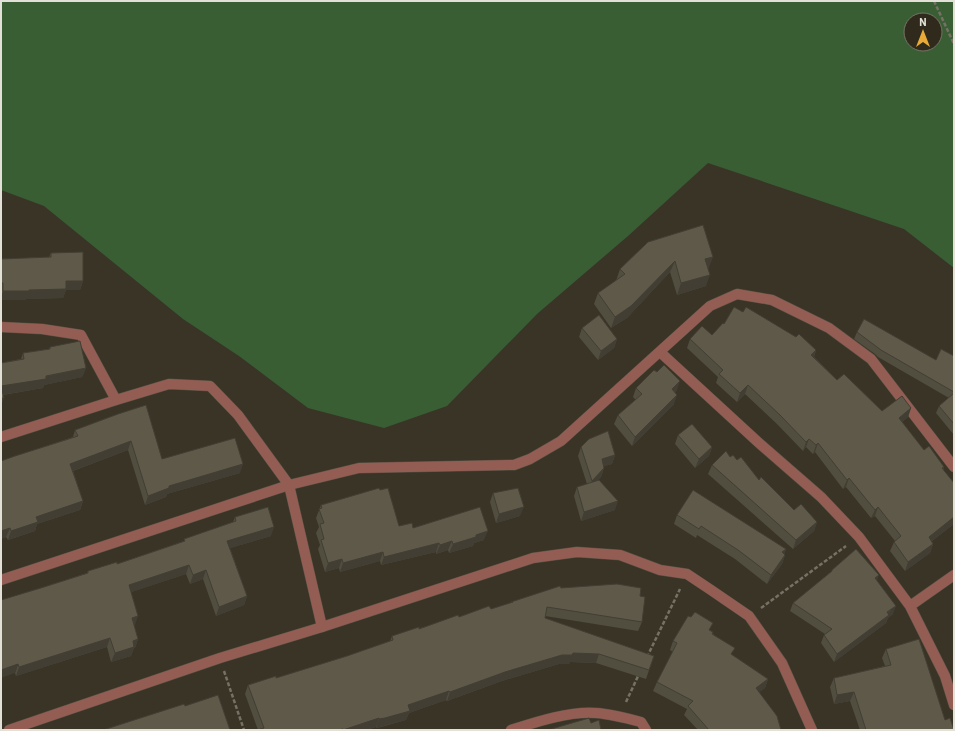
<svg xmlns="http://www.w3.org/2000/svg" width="955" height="731" viewBox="0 0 955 731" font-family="Barlow,sans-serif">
  <rect width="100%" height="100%" fill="#393426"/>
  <path fill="#395e34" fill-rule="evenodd" d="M1,1H954V268L904,229L708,163L628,236L537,314L447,406L384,428L308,408L239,356L183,319L44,206L1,190ZM911,20H935V44H911Z"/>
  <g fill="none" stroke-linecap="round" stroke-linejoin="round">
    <defs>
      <path id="minor" d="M1,327L42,329L81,335L116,400
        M660,352L759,443L821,497L859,537L910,606L945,676L954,705
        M1,437L116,400L169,384L210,386L238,415L289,485L322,627
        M1,580L289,485L359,468L514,465L530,459L561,441L710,306L737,294L772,300L829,328L871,359L954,467
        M910,606L954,575
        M511,730C536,722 569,711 596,713C611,714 626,718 641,722L646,730"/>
      <path id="tertiary" d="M9,730L220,658L322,627L533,558L577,552L620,555L660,570L687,574L711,590L749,616L782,663L812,730"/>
    </defs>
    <use href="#minor" stroke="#545042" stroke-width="11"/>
    <use href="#tertiary" stroke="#545042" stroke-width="11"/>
    <path stroke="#757164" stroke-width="2.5" stroke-dasharray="4 2" stroke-linecap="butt" d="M934,1L954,44
      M761,608L846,546
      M647,657L680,589
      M224,671L244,730
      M626,702L639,674"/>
    <use href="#minor" stroke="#945d54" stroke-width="10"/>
    <use href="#tertiary" stroke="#945d54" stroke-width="10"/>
  </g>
  <path fill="#514d3f" d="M648,242L709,268H708L706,286L677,295L670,272L627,318L611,328L594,304L598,293L616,281L620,269Z
    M51,253L83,281L80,290H66L63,298L26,299V300H1V259L49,257Z
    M743,312L816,350L814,357L837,380L882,411L911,408L908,417L902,422L924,450L944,467L943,470L954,483V524L932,541L933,544L930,553L905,571L890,551L894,542L895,541L875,516L871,518L846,487L843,489L815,452L813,454L806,447L803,451L777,424L745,394L737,402L716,383L718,377L687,348L690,339L712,335L724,324Z
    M582,328L617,339L614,348L598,360L579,337Z
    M857,332L936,360L954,356V435L936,413L939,406L949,398L878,357L875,354L854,339Z
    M50,347L86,368L82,377L44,385L43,388L3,395L1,363L21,359L23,353L49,349Z
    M636,388L677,390L675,392L674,404L632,446L614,424L618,415L636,400L633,397Z
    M118,414L162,459L240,473L167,494L166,497L145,505L128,450L73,471L83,501L80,510L37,524L35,531L8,540L6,537L1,539V461L73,437L75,430Z
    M678,435L712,447L709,456L695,468L675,444Z
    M581,447L615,455L612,464L604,466V468L601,477L598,480L615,510L581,521L574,496L577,487L587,484L578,456Z
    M730,457L737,460L759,480L794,510L817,522L814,531L793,549L708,474L712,465Z
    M380,490L399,526L484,540L474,543L473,546L449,553L448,550L436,554V552L381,565L380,561L340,572L339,568L325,572L318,549L320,545L316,533L319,527L316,518L321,505Z
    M493,493L520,516L496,523L490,502Z
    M677,515L786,549L784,554L785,555L782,564L767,584L735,559L697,535L696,538L674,524Z
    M235,517L271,536L230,548L247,596L244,605L216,616L203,579L190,584L186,574L131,592L135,625H134L138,639L135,648H134L131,656L111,662L107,647L16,676L15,673L44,587L87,573L88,571L117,564L184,541V539L233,522Z
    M832,570L877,580L893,614L888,618L886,623L834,662L821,643L824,635L825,634L790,611L793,603L831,572Z
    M561,588L640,596L642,622L638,631L545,616V618L654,656L646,679L596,663L570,662L569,664H559L502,681L447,701L446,700L409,713L406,720L381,727L376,728V727L367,730H257H258L245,694L248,685L276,678L347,656L390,641L392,636L459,617L491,609L511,603V602Z
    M710,630L732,655L768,679L765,688L759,692L781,730H698L684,715L687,709L653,691L657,682L673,652L670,650L673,641Z
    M886,649L945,720L954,730H860L850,701L834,704L830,687L834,678L885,666L882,658Z"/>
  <path fill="#423e33" d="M713,257L709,268L701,270L705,259Z
    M675,261L670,272L627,318L611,328L615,317Z
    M710,275L706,286L677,295L681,283Z
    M66,281H83L80,290H66L63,298L26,299V300H1V297L3,291L29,290Z
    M617,339L614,348L598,360L601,351Z
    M816,350L813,359L811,355Z
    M86,368L82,377L44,385L43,388L1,395V386Z
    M680,381L677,390L668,398L672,389Z
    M748,385L745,394L737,402L740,393Z
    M677,395L674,404L632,446L635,437Z
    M1,398H4L1,406Z
    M911,408L908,417L895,427L899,418Z
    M809,439L806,447L803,451L806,442Z
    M131,441L128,450L67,473L70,464Z
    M818,443L815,452L813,454L816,445Z
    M712,447L709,456L695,468L699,459Z
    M615,455L612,464L598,468L602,459Z
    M243,464L240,473L167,494L166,497L145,505L148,496L169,486Z
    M604,468L601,477L588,490L592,481Z
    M849,478L846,487L843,489L847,480Z
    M83,501L80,510L37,524L35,531L8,540L11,531L36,517Z
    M618,501L615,510L581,521L584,512Z
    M524,507L520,516L496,523L499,514Z
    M878,507L875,516L871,518L875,510Z
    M954,517V524L925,546L929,537Z
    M817,522L814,531L793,549L796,540Z
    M274,527L271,536L224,550L227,541Z
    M10,528L6,537L1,539V531Z
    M488,531L484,540L474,543L473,546L449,553L453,544L476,535Z
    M452,541L448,550L436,554L440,545Z
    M439,543L436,552L381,565L384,557Z
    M933,544L930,553L905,571L908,562Z
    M786,549L783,558L782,552Z
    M383,552L380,561L340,572L343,563Z
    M785,555L782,564L767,584L771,575Z
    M342,559L339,568L325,572L328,563Z
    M189,565L186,574L126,594L129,585Z
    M206,570L203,579L190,584L193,575Z
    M879,575L876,583L875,578Z
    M247,596L244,605L216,616L219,607Z
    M896,606L893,614L888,618L886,623L834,662L837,654Z
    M138,616L135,625L129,627L132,618Z
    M110,638L107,647L16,676L19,667Z
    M138,639L135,648H134L131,656L111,662L115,653L133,641Z
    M573,653L599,654L596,663L570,662L569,664H559L502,681L447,701L450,692L505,672L562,655Z
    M18,664L15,673L1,678V670Z
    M768,679L765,688L753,697L756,688Z
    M449,691L446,700L409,713L406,720L376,728L379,719L408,705Z
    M854,692L850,701L834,704L837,695Z
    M379,718L376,727L367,730H343Z"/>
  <path fill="#5e5949" stroke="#423e33" d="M703,225L713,257L705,259L710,275L681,283L675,261L631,306L615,317L598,293L625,274L620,269L648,242Z
    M83,252V281H66V289L29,290V291H3V283H1V259L51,257V253Z
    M734,307L743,312L746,307L796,337L799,334L816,350L811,355L837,380L844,374L882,411L902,396L911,408L899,418L924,450L929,446L944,467L942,468L954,483V517L929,537L933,544L908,562L894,542L901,536L878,507L875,510L849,478L847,480L818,443L816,445L809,439L806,442L780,415L748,385L740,393L719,374L723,370L690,339L702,326L712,335L723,323L724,324Z
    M599,315L617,339L601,351L582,328Z
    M864,319L936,360L941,349L954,356V392L881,350L857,332Z
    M80,341L86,368L46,376V379L1,386L4,398H1V363L24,359L23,353L50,349V347Z
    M664,365L680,381L672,389L677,395L635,437L618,415L642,394L636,388L654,370L657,372Z
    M954,393V424L939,406Z
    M146,405L162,459L235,438L243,464L169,486V488L148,496L131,441L70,464L83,501L36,517L38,522L11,531L10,528L1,531V461L15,456L78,436L75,430L118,414Z
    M692,424L712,447L699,459L678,435Z
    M608,431L615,455L602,459L604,468L592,481L581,447L589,439Z
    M726,451L730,457L733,455L737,460L741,457L759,480L761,477L794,510L801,504L817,522L796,540L712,465Z
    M599,480L618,501L584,512L577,487Z
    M379,488L380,490L388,488L399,526L412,523L413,528L480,507L488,531L476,535V537L453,544L452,541L440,545L439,543L384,557L383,552L343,563L342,559L328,563L321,540L324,539L320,524L324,523L319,509L322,508L321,505Z
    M518,488L524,507L499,514L493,493Z
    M693,490L786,549L782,552L785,555L771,575L738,550L701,526L699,529L677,515Z
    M268,507L274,527L227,541L247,596L219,607L206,570L193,575L189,565L129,585L138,616L132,618L138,639L133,641L134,647L115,653L110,638L19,667L18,664L1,670V600L44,587L88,573V571L117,562V564L185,541L184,539L236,521L235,517Z
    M856,549L879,575L875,578L896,606L887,612L889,615L837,654L824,635L832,629L793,603L832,571V570Z
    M617,584L641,588L640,596L645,597L642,622L547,607L545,618L654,656L649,670L599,654L573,653L572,655H562L505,672L450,692L449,691L408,705L410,711L385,718L379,719V718L343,730V729L339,730H257L264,728L248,685L276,676V678L347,656L393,640L392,636L419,627V629L458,615L459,617L489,606L491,609L513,602H511L560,586L561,588Z
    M695,612L713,623L709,630L713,632L712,634L735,648L731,654L768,679L756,688L777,716L781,730H709L688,706L693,701L657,682L677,643L673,641L688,616L691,617Z
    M919,639L945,720L950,718L954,730H865H866L854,692L837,695L834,678L891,665L886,649Z
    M218,695L230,730H103L184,704L185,706Z
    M589,718L591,723L599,720L601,730H548Z"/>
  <rect width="955" height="731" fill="none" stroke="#e3e0d7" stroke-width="4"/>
  <g transform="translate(923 32)"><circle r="19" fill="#2f2a1c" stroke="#777367"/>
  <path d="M0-3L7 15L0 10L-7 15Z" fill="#e9aa38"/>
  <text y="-6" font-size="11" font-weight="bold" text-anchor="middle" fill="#e3e0d7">N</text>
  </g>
</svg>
